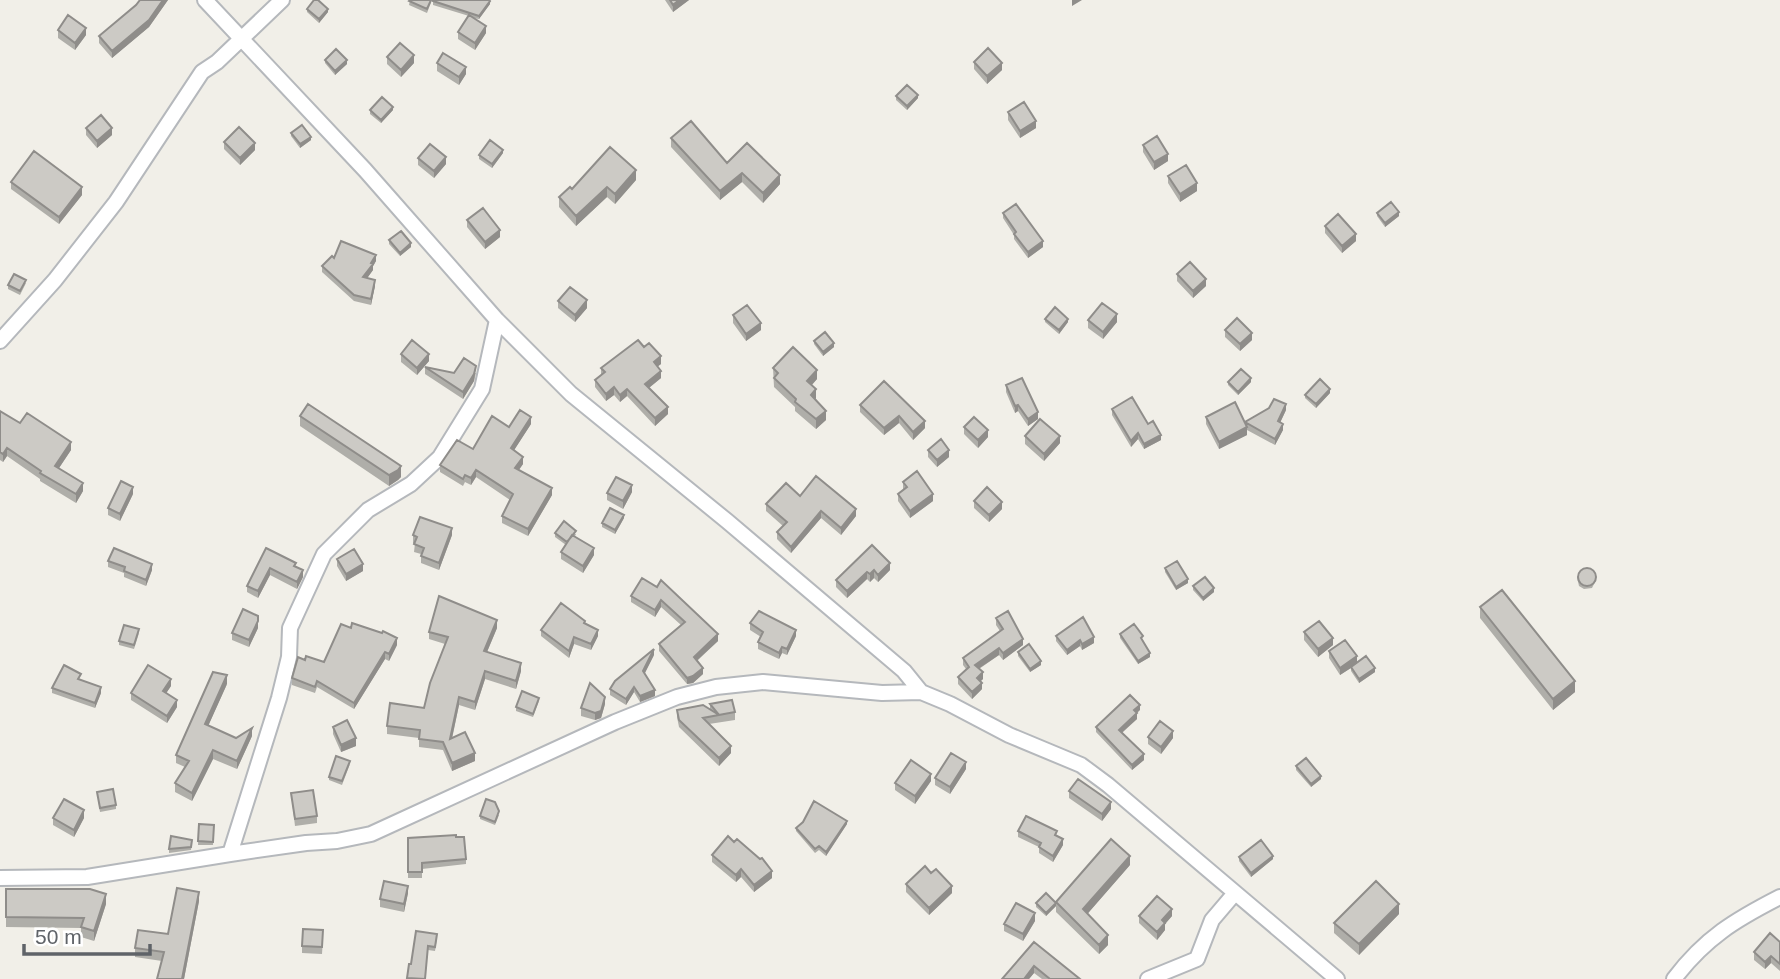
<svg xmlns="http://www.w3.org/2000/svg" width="1780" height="979" viewBox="0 0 1780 979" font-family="Helvetica,sans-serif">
  <rect width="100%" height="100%" fill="#f1efe8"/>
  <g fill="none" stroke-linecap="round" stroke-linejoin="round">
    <defs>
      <path id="minor" d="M205,0L365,170L497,320L571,394L727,521L904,671L921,692L950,704L1009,735L1081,765L1108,785L1337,979
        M0,341L55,280L116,202L202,72L217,62L282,0
        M230,854L279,698L289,657L290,628L324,554L368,510L411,484L440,457L482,389L497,320
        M0,878L87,877L230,854L306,843L337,841L371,834L615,722L677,697L716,687L763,682L882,693L921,692
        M1148,979L1197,959L1212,920L1235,893
        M1674,979C1705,938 1735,920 1780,897"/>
    </defs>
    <use href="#minor" stroke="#b5b8bc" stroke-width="18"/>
    <use href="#minor" stroke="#fff" stroke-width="14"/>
  </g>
  <path fill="#afaea9" d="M140,0H168L149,27L112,58L99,43V36L136,5Z
    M410,0H432L427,13L409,5Z
    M433,0L490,4L479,19L473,18L486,33L475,50L458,39V32L469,16L433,5Z
    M665,0H689L673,12Z
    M307,9L328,12L319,23L307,12Z
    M58,30L86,35L75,50L58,38Z
    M387,57L414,63L401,77L387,64Z
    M325,60L347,64L335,75L325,63Z
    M974,62L1002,70L987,84L974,69Z
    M437,63L466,74L459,85L437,71Z
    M896,96L918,98L907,110L896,100Z
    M370,110H393L381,123L370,114Z
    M1008,112L1036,128L1020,138L1008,120Z
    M86,128L112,135L97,148L86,135Z
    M291,133L311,140L300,148L291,136Z
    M671,138L727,163L780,184L763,203L742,182L720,200L671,147Z
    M224,142L255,150L240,165L224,149Z
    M1143,145L1168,161L1154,170L1143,152Z
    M503,153L492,168L479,159V155Z
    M418,158L446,164L434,178L418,165Z
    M1168,176L1197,191L1180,202L1168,183Z
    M636,180L615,204L607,197L576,226L559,207V197L572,189Z
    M11,182L82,195L59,224L11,189Z
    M1003,213L1043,247L1028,258L1014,239V235L1003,218Z
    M1377,213L1399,216L1385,227L1377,216Z
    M467,220L500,237L485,249L467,227Z
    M1325,226L1356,241L1342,253L1325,233Z
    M389,240L411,247L400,256L389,244Z
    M334,258L376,261L373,266V270L367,278L375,286L371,305L354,301L322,272V266Z
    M1177,274L1206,286L1193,298L1177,281Z
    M26,283L20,295L8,289V285Z
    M558,301L587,308L575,322L558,308Z
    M733,315L761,330L746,341L733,323Z
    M1045,319L1068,322L1059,334L1045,322Z
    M1088,320L1117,322L1103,339L1088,328Z
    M1225,330L1252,340L1240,351L1225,337Z
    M814,341L834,347L823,356L814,344Z
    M644,347L661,364L657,367L661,378L649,388L668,414L655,426L627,396L620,402L614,395L606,401L595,387V380L601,375V368Z
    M401,354L429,361L417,375L401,362Z
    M425,367L454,373H476L474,381L463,399L425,374Z
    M773,368L817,379L812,385L816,398V399L826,420L816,429L795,411V407L774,387Z
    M884,381L925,428L913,440L899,423L884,435L860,412V405Z
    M1228,382H1251L1238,395L1228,385Z
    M1006,385L1038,419L1028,426L1018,411L1015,413L1006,392Z
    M1330,393L1316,408L1305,398V395Z
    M1112,409L1148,424L1161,440L1144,449L1138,439L1131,447L1112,415Z
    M1286,410L1280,423L1283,430L1275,445L1247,430V435L1219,449L1206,424V417L1245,423Z
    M0,411L20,423L71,450L59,468L83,491L76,503L40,481V479L7,456L3,462L0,460Z
    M300,416L401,477L398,480L389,486L300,426Z
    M531,424L514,450L523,464L519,470L552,495L528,536L502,523V516L510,500L476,477L471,485L465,482L463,486L440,472V465L473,449L509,427Z
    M964,427L988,437L978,448L964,434Z
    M1025,436L1060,443L1044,461L1025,444Z
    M928,450L949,457L937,467L928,457Z
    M903,482L933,501L910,518L898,501V494L903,490Z
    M632,492L623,509L607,500V493Z
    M133,494L120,521L108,515V508Z
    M800,496L856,516L841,535L821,518L791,553L777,539V532L783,526L766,511V504Z
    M974,501L1002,509L989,522L974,508Z
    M624,518L615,534L602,527V523Z
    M555,533L576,534L575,536L594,555L583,573L561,559V552L566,545L555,537Z
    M413,535H452L439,570L421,563V554L414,552L415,543H413Z
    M872,545L890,570L878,582L874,578L870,582L867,579L847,598L836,587V580Z
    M266,548L296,567L303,577L297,589L270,575L258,598L247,592V586Z
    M337,559L363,571L346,581L337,566Z
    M108,561L152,570L146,586L124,577V573L108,567Z
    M1165,568L1188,583L1176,590L1165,572Z
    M1577,577L1596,580L1592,588L1584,589L1579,586Z
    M642,578L718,641L697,661L703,674L693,683L687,684L659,651V644L681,625L661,607L655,617L631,602V596Z
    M1193,586L1214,592L1203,601L1193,590Z
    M1480,607L1575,692L1553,710L1480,618Z
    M996,618L1023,645L1003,660L999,655L979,669L983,679L981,681L982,689L972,699L958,684V677L966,669L963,665V658L1000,631L996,625Z
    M585,623L598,636L591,650L574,644L569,658L541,636V630Z
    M750,623L796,636L787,655L782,653L779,659L758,649V642L761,637L750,630Z
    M258,628L249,647L232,640V633Z
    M497,628L487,652L521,671L516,689L485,679L475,710L459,705L452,739L475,761L452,771L443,750L419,747V738L387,734V726L424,708L445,644L429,639V632Z
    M1304,632L1333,645L1318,657L1304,640Z
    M139,633L134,649L119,645V641Z
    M1120,634L1143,640L1150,657L1138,664L1120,638Z
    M1056,636L1094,643L1082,650L1080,646L1067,655L1056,641Z
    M397,645L389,661L385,659L354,709L317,687L315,693L292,685V678L305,660L324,662Z
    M1329,651L1357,663L1375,672L1359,683L1351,671V668L1340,675L1329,658Z
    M1018,652L1041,665L1030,672L1018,656Z
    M654,655L644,674L655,696L640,702L634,692L626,705L610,695V689Z
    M81,679V680L101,693L95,708L52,693V688Z
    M227,684L208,726L236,738L252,736L237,769L213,759L192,801L175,792V783L185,767L176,763V755Z
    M171,686L166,693L177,707L167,723L131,700V693Z
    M539,701L533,717L516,711V707Z
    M605,704L601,718L595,720L581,716V708Z
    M710,704L735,712V720L709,724L731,753L719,766L679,727L677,717V710L710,709Z
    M1140,710L1137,713V719L1122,733L1144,760L1132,770L1096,732V727Z
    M333,727L356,746L341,752L333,734Z
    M1148,737L1173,738L1161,754L1148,744Z
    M350,764L342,785L329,780V777Z
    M1296,766L1321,779L1311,787L1296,770Z
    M966,769L950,794L935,785V778Z
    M931,781L915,804L895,790V783Z
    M1069,791L1111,809L1102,821L1069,798Z
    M97,792L116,805V809L100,812Z
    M291,793L317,816V823L295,826Z
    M499,815L495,825L480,819V816Z
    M53,818H84L74,837L53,825Z
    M199,824L214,825L213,845H198Z
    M847,824L826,856L819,850L815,853L796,831V828Z
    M1018,831L1057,836L1063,845L1053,862L1039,853V847L1018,837Z
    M456,837L466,859V864L422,869V878H408V872Z
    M734,842L772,878L754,892L741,877L736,882L712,862V855Z
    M192,843L191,850L169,853V849Z
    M1239,857L1273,859L1251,877L1239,861Z
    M1130,865L1087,914L1108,945L1099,954L1056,912V902Z
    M931,873L952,893L929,915L906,892V884Z
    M6,889L106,904L94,941L81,937V928L6,927Z
    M408,893L404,912L380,907V899Z
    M199,901L184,979H157L162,961L135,957V948L168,934Z
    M1036,903L1056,906L1046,916L1036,907Z
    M1399,914L1359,955L1334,933V923Z
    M1139,916H1172L1165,924V930L1157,940L1139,923Z
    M1035,921L1023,941L1004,931V924Z
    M323,938L322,954L302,953V946Z
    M437,938L435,951L428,950L425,979H407L409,964H411Z
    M1034,942L1080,979H1042L1034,973L1029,979H1002Z
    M1780,942V971L1771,963L1765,969L1754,960V952Z"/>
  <path fill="#8f8d8a" d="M163,0H168L149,27L112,58V51Z
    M679,0H689L673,12V5Z
    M1072,0H1082L1072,6Z
    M490,1V4L479,19V16Z
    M328,9V12L319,23V19Z
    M486,26V33L475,50V43Z
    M86,28V35L75,50V43Z
    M414,55V63L401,77V70Z
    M347,60V64L335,75V71Z
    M1002,63V70L987,84V76Z
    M466,67V74L459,85V77Z
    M918,95V98L907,110V106Z
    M393,107V110L381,123V120Z
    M1036,121V128L1020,138V131Z
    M112,128V135L97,148V141Z
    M311,137V140L300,148V144Z
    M255,143V150L240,165V158Z
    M503,150V153L492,168V164Z
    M1168,154V161L1154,170V162Z
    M446,157V164L434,178V171Z
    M636,170V180L615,204V194Z
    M742,173V182L720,200V191Z
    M780,175V184L763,203V193Z
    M1197,183V191L1180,202V194Z
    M82,187V195L59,224V217Z
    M607,187V197L576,226V216Z
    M1399,212V216L1385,227V223Z
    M500,230V237L485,249V242Z
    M1356,234V241L1342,253V246Z
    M1043,241V247L1028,258V252Z
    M411,243V247L400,256V253Z
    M376,255V261L373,266V270L363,284V277Z
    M1206,279V286L1193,298V291Z
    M375,280V286L371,305V299Z
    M587,300V308L575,322V315Z
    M1117,314V322L1103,339V332Z
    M1068,319V322L1059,334V330Z
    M761,323V330L746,341V334Z
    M1252,333V340L1240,351V344Z
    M834,343V347L823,356V352Z
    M429,354V361L417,375V368Z
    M661,356V364L654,369V362Z
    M476,366L474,381L463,399V392Z
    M817,370V379L807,390V381Z
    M661,371V378L645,391V384Z
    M1251,378V382L1238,395V392Z
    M614,387V395L606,401V394Z
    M627,389V396L620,402V395Z
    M816,389V398L811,404V395Z
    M1330,389V393L1316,408V404Z
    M1286,404V410L1278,427V421Z
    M1018,405V411L1015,413V406Z
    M668,407V414L655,426V418Z
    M826,411V420L816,429V419Z
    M1038,412V419L1028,426V419Z
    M899,416V423L884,435V428Z
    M531,417V424L511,455V448Z
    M925,421V428L913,440V432Z
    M1283,424V430L1275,445V439Z
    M1247,427V435L1219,449V442Z
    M988,430V437L978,448V440Z
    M1138,433V439L1131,447V441Z
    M1161,435V440L1144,449V444Z
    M1060,436V443L1044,461V454Z
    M71,442V450L55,474V466Z
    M7,448V456L3,462V454Z
    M949,450V457L937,467V460Z
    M523,457V464L515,475V468Z
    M401,466V477L398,480L389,486V475Z
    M476,470V477L471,485V478Z
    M83,483V491L76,503V494Z
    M632,485V492L623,509V501Z
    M133,487V494L120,521V514Z
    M552,488V495L528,536V529Z
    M933,494V501L910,518V511Z
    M1002,502V509L989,522V515Z
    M856,509V516L841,535V528Z
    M821,511V518L791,553V547Z
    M624,515V518L615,534V530Z
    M452,528V535L439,570V563Z
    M594,548V555L583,573V566Z
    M890,563V570L878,582V575Z
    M152,564V570L146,586V580Z
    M363,564V571L346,581V574Z
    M270,568V575L258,598V591Z
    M303,570V577L297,589V582Z
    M874,570V578L870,582V574Z
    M867,572V579L847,598V591Z
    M1188,579V583L1176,590V587Z
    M1214,588V592L1203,601V598Z
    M661,600V607L655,617V610Z
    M497,620V628L484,659V651Z
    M258,621V628L249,647V640Z
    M598,630V636L591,650V644Z
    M796,630V636L787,655V649Z
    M718,634V641L694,663V657Z
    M574,637V644L569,658V651Z
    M1094,637V643L1082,650V644Z
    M397,638V645L389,661V654Z
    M1333,638V645L1318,657V649Z
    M1023,639V645L1003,660V653Z
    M1080,640V646L1067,655V650Z
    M782,647V653L779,659V653Z
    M999,648V655L975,671V665Z
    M654,649V655L643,677V671Z
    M385,652V659L354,709V703Z
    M1150,653V657L1138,664V661Z
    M1357,656V664L1340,675V668Z
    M1041,661V665L1030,672V669Z
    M521,663V671L516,689V681Z
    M703,668V674L693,683L687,684V678Z
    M1375,668V672L1359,683V679Z
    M485,671V679L475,710V702Z
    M983,672V679L977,684V678Z
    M227,675V684L205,733V724Z
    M171,679V686L163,698V691Z
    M1575,681V692L1553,710V699Z
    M982,683V689L972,699V692Z
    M101,687V693L95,708V703Z
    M634,687V692L626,705V699Z
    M655,690V696L640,702V696Z
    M459,697V705L450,747V739Z
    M605,697V704L601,718L595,720V713Z
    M177,700V707L167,723V716Z
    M1140,705V710L1134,715V710Z
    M1137,713V719L1119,735V730Z
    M252,728V736L237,769V761Z
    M1173,731V738L1161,754V747Z
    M356,738V746L341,752V745Z
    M731,746V753L719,766V758Z
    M213,750V759L192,801V793Z
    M475,753V761L452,771V763Z
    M1144,754V760L1132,770V765Z
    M966,762V769L950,794V787Z
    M931,774V781L915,804V796Z
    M1321,776V779L1311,787V784Z
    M1111,802V809L1102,821V814Z
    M84,810V818L74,837V830Z
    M847,821V824L826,856V852Z
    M1063,839V845L1053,862V856Z
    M1130,856V865L1083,919V909Z
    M1273,856V859L1251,877V873Z
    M741,869V877L736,882V875Z
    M772,871V878L754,892V885Z
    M408,886V893L404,912V904Z
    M952,886V893L929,915V908Z
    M199,892V901L184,979H182Z
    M106,894V904L94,941V931Z
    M1056,903V906L1046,916V913Z
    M1399,904V914L1359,955V944Z
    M1172,909V916L1165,924V930L1157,940V932L1162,920Z
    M1035,913V921L1023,941V934Z
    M1108,935V945L1099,954V945Z
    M1771,956V963L1765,969V962Z
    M1034,966V973L1029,979H1024Z"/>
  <path fill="#cccac5" stroke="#8f8d8a" stroke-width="2" d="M140,0H163L149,20L112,51L99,36L136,5Z
    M314,0H318L328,9L319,19L307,9Z
    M410,0H431L427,9L409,1Z
    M433,0H489L490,1L479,16L433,1Z
    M670,0H679L673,5Z
    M68,15L86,28L75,43L58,30Z
    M469,15L486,26L475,43L458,32Z
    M400,43L414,55L401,70L387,57Z
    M988,48L1002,63L987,76L974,62Z
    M336,49L347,60L335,71L325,60Z
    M443,53L466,67L459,77L437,63Z
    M907,85L918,95L907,106L896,96Z
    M382,97L393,107L381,120L370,110Z
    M1024,102L1036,121L1020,131L1008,112Z
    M101,115L112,128L97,141L86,128Z
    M691,121L727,163L747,143L780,175L763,193L742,173L720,191L671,138Z
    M302,125L311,137L300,144L291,133Z
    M239,127L255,143L240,158L224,142Z
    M1157,136L1168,154L1154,162L1143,145Z
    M490,140L503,150L492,164L479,155Z
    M430,144L446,157L434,171L418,158Z
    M610,147L636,170L615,194L607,187L576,216L559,197L570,187L572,189Z
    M34,151L82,187L59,217L11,182Z
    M1186,165L1197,183L1180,194L1168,176Z
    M1391,202L1399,212L1385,223L1377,213Z
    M1016,204L1043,241L1028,252L1014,234L1016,232L1003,213Z
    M483,208L500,230L485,242L467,220Z
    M1338,214L1356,234L1342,246L1325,226Z
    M401,231L411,243L400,253L389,240Z
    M341,241L376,255L371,263L373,264L363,277L375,280L371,299L354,295L322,266L332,256L334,258Z
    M1190,262L1206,279L1193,291L1177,274Z
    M14,274L26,280L20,291L8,285Z
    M570,287L587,300L575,315L558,301Z
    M1102,303L1117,314L1103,332L1088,320Z
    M747,305L761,323L746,334L733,315Z
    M1055,307L1068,319L1059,330L1045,319Z
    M1237,318L1252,333L1240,344L1225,330Z
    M825,332L834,343L823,352L814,341Z
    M412,340L429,354L417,368L401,354Z
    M638,340L644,347L649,343L661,356L654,362L661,371L645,384L668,407L655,418L627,389L620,395L614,387L606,394L595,380L605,372L601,368Z
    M793,347L817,370L807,381L816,389L811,395L826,411L816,419L795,402L796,399L774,378L778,373L773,368Z
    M464,358L476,366L474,374L463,392L425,367L454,373Z
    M1241,369L1251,378L1238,392L1228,382Z
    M1022,378L1038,412L1028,419L1018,405L1015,406L1006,385Z
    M1320,379L1330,389L1316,404L1305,395Z
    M884,381L925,421L913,432L899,416L884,428L860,405Z
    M1132,397L1148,424L1153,421L1161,435L1144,444L1138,433L1131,441L1112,409Z
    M1274,399L1286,404L1278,421L1283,424L1275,439L1245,422L1269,408Z
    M1235,402L1247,427L1219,442L1206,417Z
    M308,404L401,466L398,470L389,475L300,416Z
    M520,410L531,417L511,448L523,457L515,468L552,488L528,529L502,516L513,494L476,470L471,478L465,475L463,479L440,465L457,440L473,449L492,416L509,427Z
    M0,411L20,423L27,413L71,442L55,466L83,483L76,494L40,473L41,471L7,448L3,454L0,452Z
    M974,417L988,430L978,440L964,427Z
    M1040,419L1060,436L1044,454L1025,436Z
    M941,439L949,450L937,460L928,450Z
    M917,471L933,494L910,511L898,494L907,487L903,482Z
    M816,476L856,509L841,528L821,511L791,547L777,532L787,522L766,504L786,483L800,496Z
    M616,477L632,485L623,501L607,493Z
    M121,481L133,487L120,514L108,508Z
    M987,487L1002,502L989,515L974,501Z
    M610,508L624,515L615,530L602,523Z
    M420,517L452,528L439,563L421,556L424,548L414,544L417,537L413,535Z
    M564,521L576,531L567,542L555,533Z
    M572,535L594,548L583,566L561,552Z
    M872,545L890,563L878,575L874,570L870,574L867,572L847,591L836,580Z
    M114,548L152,564L146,580L124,571L125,567L108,561Z
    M266,548L296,563L294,566L303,570L297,582L270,568L258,591L247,586Z
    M354,549L363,564L346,574L337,559Z
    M1177,561L1188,579L1176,587L1165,568Z
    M1578 577a9 9 0 1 1 18 0a9 9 0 1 1-18 0Z
    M1205,577L1214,588L1203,598L1193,586Z
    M642,578L657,587L661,580L718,634L694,657L703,668L693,676L687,678L659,644L685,622L661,600L655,610L631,596Z
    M1502,590L1575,681L1553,699L1480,607Z
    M439,596L497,620L484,651L521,663L516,681L485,671L475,702L459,697L450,739L465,732L475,753L452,763L443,742L419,739L420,730L387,726L390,703L424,708L430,683L448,637L429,632Z
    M561,603L585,621L584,623L598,630L591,644L574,637L569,651L541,630Z
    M243,609L258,616V621L249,640L232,633Z
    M759,611L796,630L787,649L782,647L779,653L758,642L763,632L750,623Z
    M1008,611L1023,639L1003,653L999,648L975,665L983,672L977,678L982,683L972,692L958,677L969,667L963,658L1003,629L996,618Z
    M1083,617L1094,637L1082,644L1080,640L1067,650L1056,636Z
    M1319,621L1333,638L1318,649L1304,632Z
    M352,623L382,633L383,631L397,638L389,654L385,652L354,703L317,681L315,687L292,678L298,657L305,660L306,656L324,662L341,624L351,628Z
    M1134,624L1143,636L1141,638L1150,653L1138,661L1120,634Z
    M124,625L139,629L134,645L119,641Z
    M1345,640L1357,656L1340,668L1329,651Z
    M1029,644L1041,661L1030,669L1018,652Z
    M654,649L643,671L655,690L640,696L634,687L626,699L610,689L615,681Z
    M1366,656L1375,668L1359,679L1351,667Z
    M64,665L81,674L78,679L101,687L95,703L52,688Z
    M148,665L171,679L163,691L177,700L167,716L131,693Z
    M213,672L227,675L205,724L236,738L252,728L237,761L213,750L192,793L175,783L189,761L176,755Z
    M590,683L605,697L601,711L595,713L581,708Z
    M522,691L539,698L533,714L516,707Z
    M1130,695L1140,705L1134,710L1137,713L1119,730L1144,754L1132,765L1096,727Z
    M732,700L735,712L703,718L731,746L719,758L679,720L677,710L703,705L719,715L710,704Z
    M347,720L356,738L341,745L333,727Z
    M1160,721L1173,731L1161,747L1148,737Z
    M951,753L966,762L950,787L935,778Z
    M336,756L350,761L342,781L329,777Z
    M1306,758L1321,776L1311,784L1296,766Z
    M911,760L931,774L915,796L895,783Z
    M1078,779L1111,802L1102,814L1069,791Z
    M113,789L116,805L100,808L97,792Z
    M313,790L317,816L295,819L291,793Z
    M64,799L84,810L74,830L53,818Z
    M486,799L495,802L499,811L495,822L480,816Z
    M814,801L847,821L826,852L819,846L815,849L796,828L803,822Z
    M1026,816L1057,831L1055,835L1063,839L1053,856L1039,847L1041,843L1018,831Z
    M199,824L214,825L213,842L198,841Z
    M456,835V837H464L466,859L422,863V872H408V838Z
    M171,836L192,840L191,847L169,849Z
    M728,836L734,842L737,839L760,859L762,858L772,871L754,885L741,869L736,875L712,855Z
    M1111,839L1130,856L1083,909L1108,935L1099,945L1056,902Z
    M1261,840L1273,856L1251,873L1239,857Z
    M925,866L931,873L936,869L952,886L929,908L906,884Z
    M384,881L408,886L404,904L380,899Z
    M1376,881L1399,904L1359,944L1334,923Z
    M177,888L199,892L182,979H157L164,952L135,948L138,930L168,934Z
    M6,889H90L106,894L94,931L81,927L84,918L6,917Z
    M1046,893L1056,903L1046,913L1036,903Z
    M1157,896L1172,909L1162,920L1165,923L1157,932L1139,916Z
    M1016,903L1035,913L1023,934L1004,924Z
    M303,929L323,930L322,947L302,946Z
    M416,931L437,934L435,947L428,946L425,979L407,978L409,964H411Z
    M1770,933L1780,942V964L1771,956L1765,962L1754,952Z
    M1034,942L1080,979H1050L1034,966L1024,979H1002Z"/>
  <path d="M24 944v10h126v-10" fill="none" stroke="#5f6368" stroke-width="3.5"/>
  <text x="35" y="944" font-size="21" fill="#5f6368" stroke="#ffffff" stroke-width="5" paint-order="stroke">50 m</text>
</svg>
